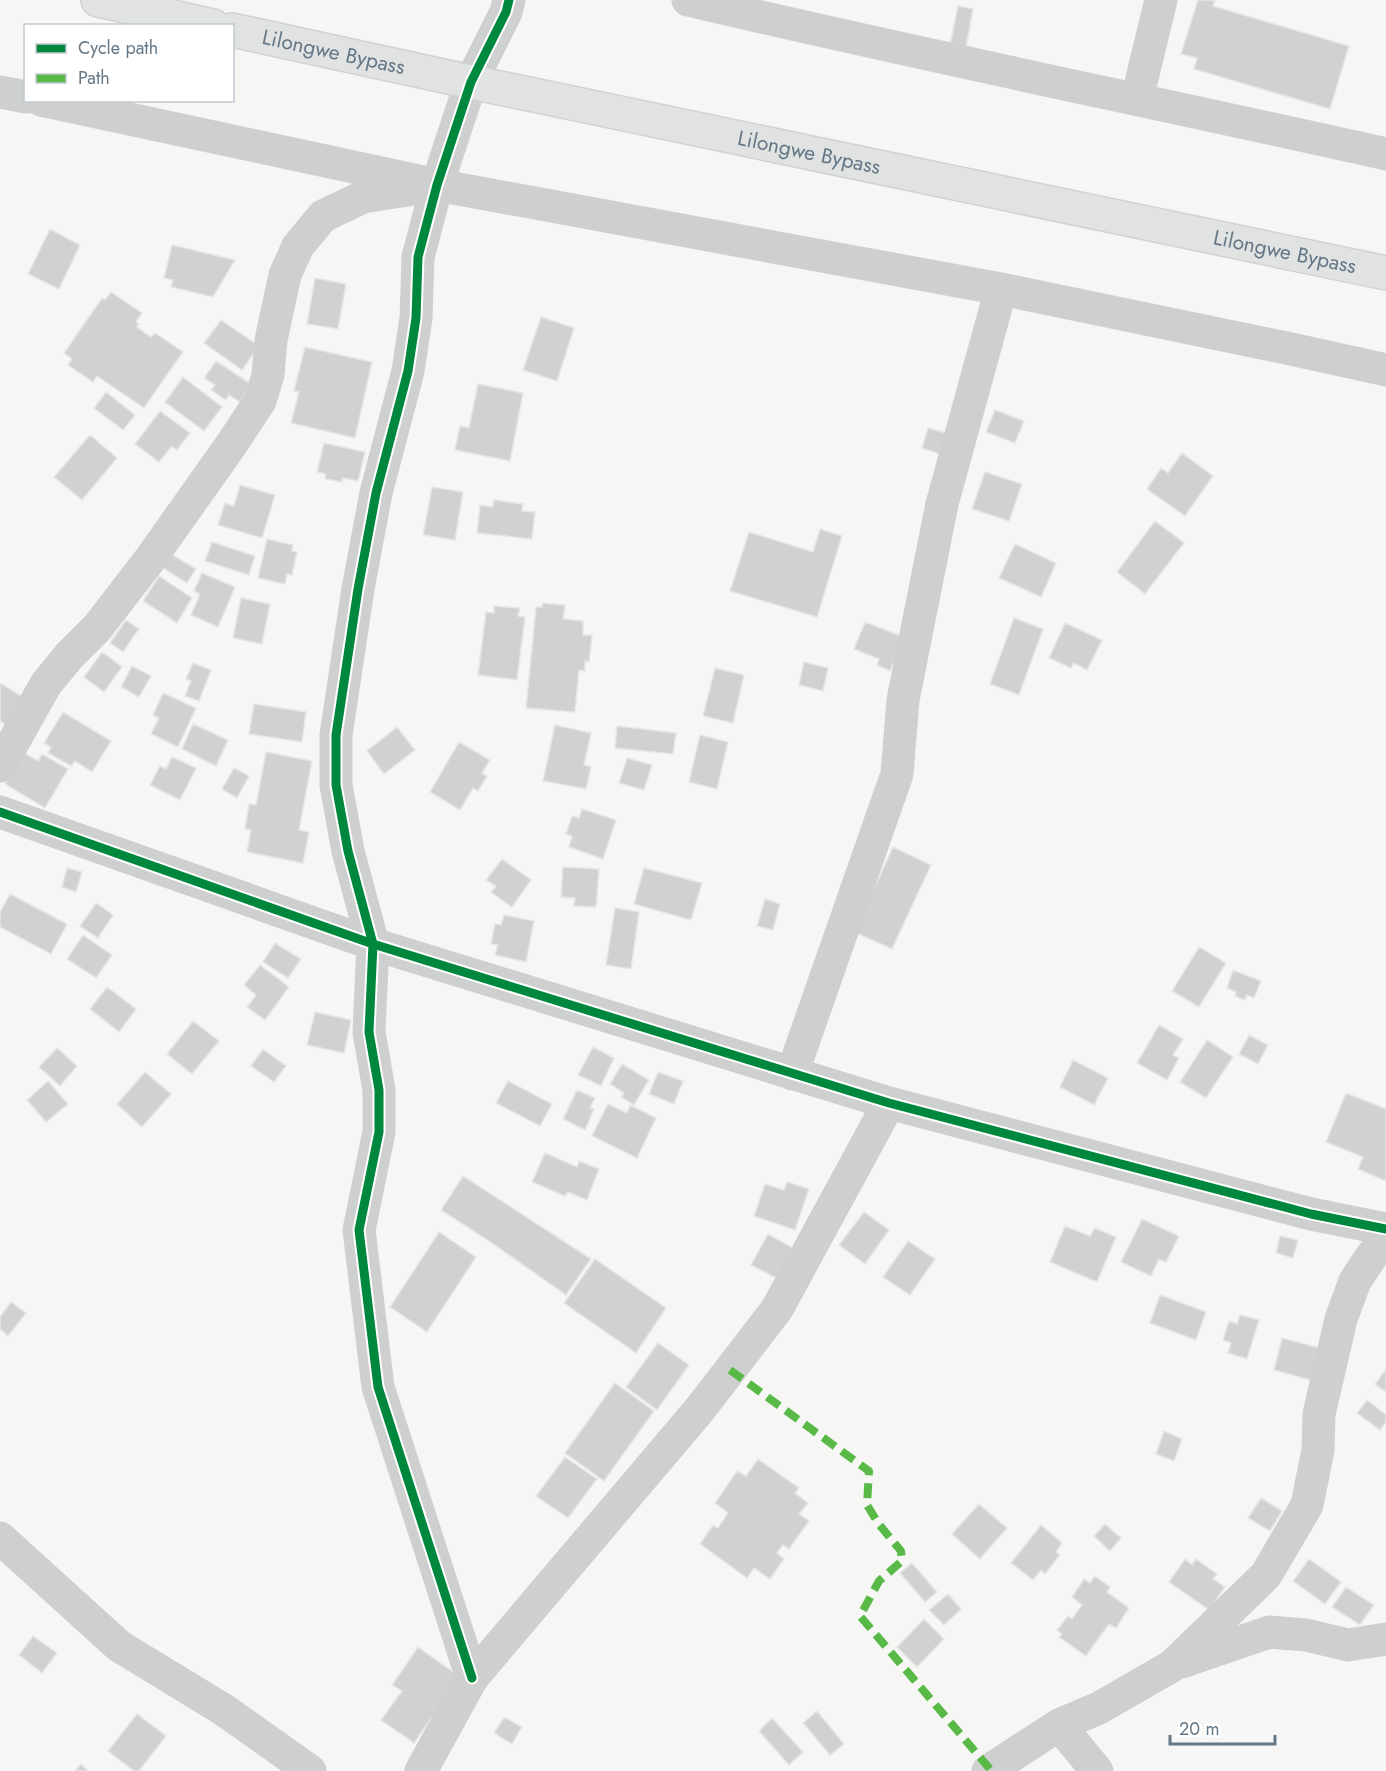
<svg xmlns="http://www.w3.org/2000/svg" width="1386" height="1771" viewBox="0 0 1386 1771" font-family="Jost,sans-serif">
  <rect width="100%" height="100%" fill="#f6f6f5"/>
  <path fill="#d0d1d1" stroke="#e6e6e4" stroke-width="1.5" d="M1198,0H1215L1213,6L1349,46L1330,109L1194,69L1197,58L1181,54Z
    M958,6L973,9L966,48L950,45Z
    M50,229L80,245L59,289L28,274Z
    M172,245L235,260L213,297L171,287L173,280L164,278Z
    M315,278L346,284L338,329L307,324Z
    M111,292L142,313L136,322L139,324L137,327L151,337L155,333L183,352L144,408L97,376L93,382L68,365L72,359L64,353L102,298L105,300Z
    M541,317L574,328L557,381L523,370Z
    M221,320L259,346L242,370L204,343Z
    M305,347L372,362L355,438L291,423L299,392L294,391Z
    M216,361L251,384L240,402L229,395L226,400L211,390L215,385L204,378Z
    M183,377L222,407L204,431L165,402Z
    M478,384L523,393L510,461L455,450L460,426L469,428Z
    M106,392L135,415L123,430L94,408Z
    M995,410L1024,421L1015,443L986,432Z
    M160,411L190,433L177,450L172,446L159,462L135,444Z
    M928,428L953,435L946,456L922,448Z
    M90,435L117,458L82,500L54,477Z
    M324,443L365,452L358,481L343,478L342,482L325,479L326,474L317,472Z
    M1182,453L1213,476L1185,516L1147,489L1161,468L1168,473Z
    M985,472L1022,484L1009,521L972,509Z
    M240,485L275,495L262,538L218,525L225,503L234,506Z
    M432,487L463,492L455,540L423,535Z
    M494,500L523,504L522,511L535,512L532,539L477,533L480,505L493,507Z
    M1155,521L1184,543L1145,594L1117,572Z
    M820,529L842,536L817,617L730,591L749,532L813,552Z
    M267,539L293,545L292,551L297,552L292,575L287,574L285,584L258,578Z
    M212,542L255,556L249,575L205,561Z
    M1015,544L1056,563L1041,597L999,578Z
    M171,554L196,569L187,583L163,568Z
    M202,573L235,587L218,627L191,615L200,594L194,591Z
    M159,576L192,598L177,623L143,601Z
    M241,598L270,604L262,644L233,638Z
    M542,603L565,605L563,619L583,621V635H592L589,662L585,661V671L579,670L575,712L526,708L536,607H542Z
    M494,606L520,608L518,616L525,617L517,680L478,675L486,612L494,613Z
    M1014,618L1043,629L1019,695L990,684Z
    M126,620L139,629L123,652L110,643Z
    M865,622L912,640L900,668L893,664L890,671L877,665L879,659L854,649Z
    M1065,623L1102,640L1087,670L1074,663L1071,668L1049,658Z
    M102,652L122,667L104,692L84,677Z
    M804,662L828,668L823,691L799,685Z
    M193,663L211,670L199,701L185,696L191,681L186,679Z
    M132,666L151,676L139,697L121,687Z
    M715,668L744,675L733,723L703,716Z
    M0,683L31,702L14,730L0,721Z
    M163,693L196,708L178,747L151,734L159,718L153,715Z
    M254,704L306,712L302,742L249,734Z
    M63,712L111,741L92,772L75,761L71,766L48,753L51,747L44,743Z
    M193,724L228,740L216,766L182,749Z
    M555,725L591,733L584,765L591,767L586,789L543,781Z
    M617,726L676,733L673,754L615,748Z
    M397,727L415,750L384,774L367,751Z
    M700,735L728,742L717,789L689,782Z
    M459,742L490,760L482,773L487,776L478,791L473,788L460,810L430,792Z
    M23,752L38,761L42,754L68,769L45,808L5,784Z
    M266,752L312,761L299,830L309,832L303,863L247,852L251,830L245,829L249,804L256,805Z
    M172,757L196,768L180,800L150,785L160,766L166,769Z
    M627,758L652,765L644,790L619,783Z
    M234,768L249,776L237,798L222,789Z
    M582,809L616,820L603,859L569,847L572,836L566,834L572,816L579,818Z
    M893,847L931,865L892,949L854,932Z
    M502,859L531,880L512,907L491,892L496,886L486,880Z
    M563,867L599,869L596,907L574,906L575,898L561,897Z
    M67,868L82,872L76,892L62,887Z
    M644,868L702,883L691,920L634,904Z
    M10,894L67,924L51,954L0,927V912Z
    M765,899L780,904L773,930L757,926Z
    M96,903L113,915L98,938L80,926Z
    M615,908L639,912L631,969L606,965Z
    M504,915L534,921L526,962L495,955L498,945L491,944L495,924L501,925Z
    M83,935L112,955L96,978L67,959Z
    M275,943L301,959L288,978L263,962Z
    M1199,947L1226,963L1199,1007L1172,991Z
    M260,965L289,987L265,1020L247,1007L256,995L244,985Z
    M1233,970L1261,981L1254,998L1247,995L1245,1000L1235,996L1236,992L1227,988Z
    M107,987L136,1009L119,1032L90,1009Z
    M315,1012L351,1020L344,1053L307,1045Z
    M193,1021L219,1041L192,1074L167,1054Z
    M1159,1025L1183,1039L1173,1055L1179,1058L1167,1080L1137,1063Z
    M1249,1035L1268,1045L1258,1064L1239,1054Z
    M1207,1040L1233,1057L1206,1098L1180,1082Z
    M593,1047L614,1058L601,1086L578,1075Z
    M57,1048L77,1066L60,1086L39,1067Z
    M263,1049L286,1066L274,1082L251,1066Z
    M1073,1060L1108,1078L1094,1105L1060,1087Z
    M622,1064L649,1080L634,1105L621,1097L624,1093L610,1084Z
    M145,1072L171,1094L142,1127L117,1104Z
    M658,1072L683,1081L674,1104L649,1094Z
    M48,1081L68,1104L46,1122L27,1100Z
    M508,1081L552,1104L540,1126L496,1103Z
    M577,1090L595,1098L590,1108L594,1109L585,1130L563,1119Z
    M1346,1093L1386,1109V1181L1358,1169L1363,1157L1326,1142Z
    M608,1104L627,1113L630,1105L656,1118L637,1158L592,1136Z
    M545,1153L577,1167L579,1161L599,1169L587,1200L568,1192L565,1196L532,1182Z
    M463,1176L591,1259L566,1295L492,1243L441,1210Z
    M787,1182L809,1189L795,1230L754,1216L765,1184L784,1190Z
    M864,1212L889,1230L865,1264L839,1245Z
    M1142,1219L1179,1236L1166,1262L1159,1259L1151,1276L1121,1262Z
    M1065,1226L1090,1236L1095,1228L1116,1237L1097,1282L1050,1262Z
    M439,1232L476,1257L427,1332L390,1307Z
    M768,1234L795,1249L778,1279L751,1265Z
    M1280,1236L1298,1240L1293,1258L1276,1253Z
    M908,1241L935,1259L910,1295L883,1277Z
    M595,1259L666,1308L636,1353L564,1303Z
    M1160,1295L1206,1312L1196,1340L1150,1323Z
    M11,1302L26,1313L8,1336L0,1329V1317Z
    M1240,1315L1259,1320L1247,1359L1228,1353L1231,1343L1223,1340L1229,1321L1237,1324Z
    M1282,1338L1323,1349L1314,1381L1274,1370Z
    M658,1343L689,1365L657,1410L626,1387Z
    M1386,1369V1392L1375,1384Z
    M615,1383L654,1411L604,1481L565,1453Z
    M1367,1400L1386,1415V1422L1380,1430L1357,1413Z
    M1164,1431L1182,1439L1174,1461L1156,1454Z
    M565,1457L597,1479L568,1518L536,1496Z
    M758,1459L799,1488L795,1493L808,1503L799,1514L809,1521L789,1549L783,1545L777,1553L784,1559L770,1579L754,1568L747,1578L700,1544L713,1525L718,1528L728,1513L715,1503L737,1471L746,1476Z
    M1261,1498L1282,1511L1270,1531L1248,1518Z
    M979,1504L1007,1528L980,1559L952,1534Z
    M1105,1524L1121,1538L1110,1551L1094,1536Z
    M1041,1525L1062,1543L1056,1552L1060,1555L1045,1574L1041,1570L1033,1580L1011,1563Z
    M1185,1559L1192,1565L1196,1559L1217,1574L1213,1579L1225,1587L1209,1610L1169,1582Z
    M1309,1559L1341,1582L1325,1604L1293,1581Z
    M912,1563L937,1592L925,1602L900,1573Z
    M1095,1576L1110,1587L1107,1592L1129,1608L1116,1628L1109,1624L1086,1656L1059,1637L1062,1634L1057,1630L1068,1616L1072,1619L1082,1605L1072,1597L1084,1579L1090,1583Z
    M1346,1587L1374,1605L1360,1625L1332,1607Z
    M948,1594L961,1609L944,1625L929,1610Z
    M924,1619L944,1639L917,1667L897,1647Z
    M33,1636L57,1653L42,1673L19,1655Z
    M418,1647L460,1677L414,1743L381,1720L402,1691L392,1685Z
    M817,1711L844,1744L830,1755L803,1723Z
    M137,1714L166,1736L139,1771H134L108,1751Z
    M504,1717L522,1727L512,1744L494,1733Z
    M772,1718L803,1752L789,1765L759,1731Z
    M81,1764L88,1771H75Z"/>
  <g fill="none" stroke-linecap="round" stroke-linejoin="round">
    <defs>
      <g id="major">
        <path d="M98,0L213,26"/>
        <path id="s1" d="M232,30L471,82L1386,273"/>
      </g>
    </defs>
    <use href="#major" stroke="#d1d2d3" stroke-width="36"/>
    <path stroke="#ced0d0" stroke-width="33" d="M688,0C920,55 1154,102 1386,154
      M0,92L26,97
      M1137,99L1161,0
      M41,100L437,185L1001,289L1291,349L1386,370
      M0,766L46,684L69,656L97,628L151,558L231,445L260,401L268,375L271,340L285,275L298,246L323,216L363,197L420,188
      M0,812L373,944L889,1103L1311,1214L1386,1229
      M792,1074L897,774L903,700L942,504L1001,289
      M0,1538L119,1646L224,1710L310,1771
      M1182,1662L1269,1632L1306,1635L1348,1645L1386,1639
      M472,1678L378,1387L359,1230L379,1132V1090L369,1032L373,944L348,851L336,785V735L358,589L376,493L408,371L416,318L418,257L437,185L471,82L506,12L509,0
      M1059,1725L1097,1771
      M421,1771L472,1678L700,1409L777,1309L889,1103
      M988,1771L1059,1725L1099,1708L1172,1666L1266,1575L1307,1505L1318,1450L1319,1414L1341,1319L1355,1281L1373,1254L1386,1243"/>
    <use href="#major" stroke="#e1e2e2" stroke-width="33"/>
    <path stroke="#58b947" stroke-width="8" stroke-dasharray="15 8" stroke-linecap="butt" d="M730,1370L869,1471L867,1505L878,1523L901,1551L902,1561L879,1581L860,1616L990,1769"/>
    <defs>
      <path id="cycleway" d="M0,812L373,944L889,1103L1311,1214L1386,1229
        M472,1678L378,1387L359,1230L379,1132V1090L369,1032L373,944L348,851L336,785V735L358,589L376,493L408,371L416,318L418,257L437,185L471,82L506,12L509,0"/>
    </defs>
    <use href="#cycleway" stroke="#fff" stroke-width="13"/>
    <use href="#cycleway" stroke="#00873e" stroke-width="9"/>
  </g>
  <g text-anchor="middle" stroke-width="6" stroke-linejoin="round" paint-order="stroke">
    <g font-size="21" fill="#647787" stroke="#fff">
      <text dy="7" stroke="none"><textPath href="#s1" startOffset="104">Lilongwe Bypass</textPath></text>
      <text dy="7" stroke="none"><textPath href="#s1" startOffset="590">Lilongwe Bypass</textPath></text>
      <text dy="7" stroke="none"><textPath href="#s1" startOffset="1076">Lilongwe Bypass</textPath></text>
    </g>
  </g>
  <rect x="24" y="24" width="210" height="78" fill="#ffffff" stroke="#c1c9cf" stroke-width="1.5"/>
  <rect x="36" y="44" width="30" height="9" fill="#00873e" stroke="#c1c9cf" stroke-width="1.5"/>
  <text x="78" y="54" font-size="18" fill="#647787">Cycle path</text>
  <rect x="36" y="74" width="30" height="9" fill="#58b947" stroke="#c1c9cf" stroke-width="1.5"/>
  <text x="78" y="84" font-size="18" fill="#647787">Path</text>
  <path d="M1170 1735v9h105v-9" fill="none" stroke="#647787" stroke-width="3"/>
  <text x="1179" y="1735" font-size="18" fill="#647787" stroke="#ffffff" stroke-width="4.5" paint-order="stroke">20 m</text>
</svg>
